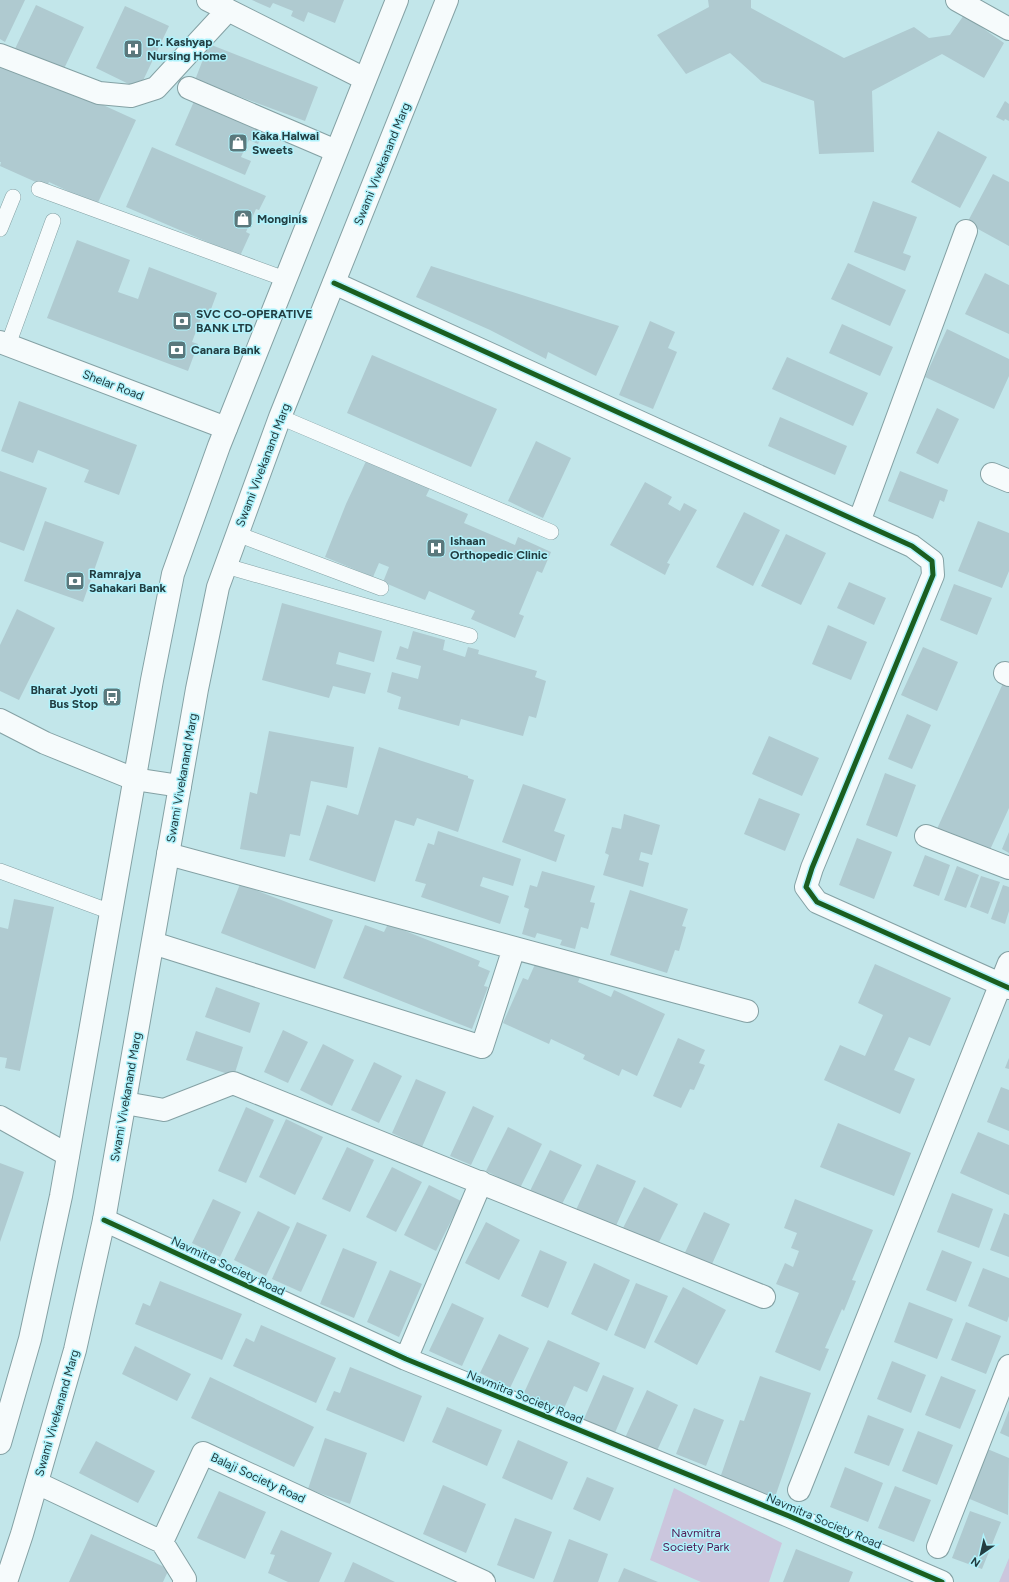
<svg xmlns="http://www.w3.org/2000/svg" width="1009" height="1582" viewBox="0 0 1009 1582" font-family="Figtree,sans-serif">
  <rect width="100%" height="100%" fill="#c2e6ea"/>
  <path fill="#cbc6dd" d="M674,1488L782,1543L769,1582H701L650,1560Z
    M1009,1558V1582H999Z"/>
  <path fill="#afcad0" d="M0,0H25L5,42L0,39Z
    M252,0H344L335,23L308,12L304,22L291,16L293,11L273,3L270,8Z
    M708,0H751V8L844,58L914,27L929,38L950,35L964,15L1004,43L984,78L942,54L872,91L874,152L819,154L814,101L762,82L730,53L686,74L657,35L709,7Z
    M36,5L84,27L61,75L13,53Z
    M125,6L169,26L139,89L96,68Z
    M209,44L318,87L305,121L195,80Z
    M0,58L136,120L95,209L74,194L49,182L47,187L0,166L1,162H0Z
    M195,99L264,130L258,144L249,140L241,157L251,161L245,175L175,145Z
    M1005,101L1009,104V121L1005,119L1004,121L996,117Z
    M938,131L987,157L960,208L911,182Z
    M152,147L266,196L259,210L256,209L246,232L250,234L240,256L126,207Z
    M993,174L1009,182V246L967,223Z
    M873,201L917,217L903,253L911,256L905,271L854,252Z
    M77,240L130,260L118,292L138,299L149,267L217,293L207,320L201,318L192,342L198,344L188,371L47,318Z
    M848,263L906,290L890,326L831,299Z
    M431,266L619,326L596,376L548,352L546,359L490,330L416,297Z
    M985,273L1009,285V334L965,314Z
    M650,321L675,332L668,348L677,352L653,409L619,395Z
    M842,324L893,347L880,376L829,353Z
    M947,329L1009,359V376L994,409L925,377Z
    M372,355L497,409L471,467L347,413Z
    M787,357L868,393L853,426L772,389Z
    M19,401L137,445L119,495L84,482L89,470L38,450L33,463L1,451Z
    M937,408L959,419L938,464L916,453Z
    M780,417L847,446L835,475L768,446Z
    M536,441L571,458L543,518L508,501Z
    M367,459L431,486L426,496L468,514L464,523L515,545L518,537L551,552L542,573L537,571L519,614L524,616L515,638L471,619L475,611L429,591L425,600L383,582L389,567L379,563L373,577L325,557L346,504Z
    M0,471L47,488L24,551L0,542Z
    M900,471L948,490L944,502L940,500L933,519L888,501Z
    M645,482L672,497L668,504L680,511L684,503L697,510L667,563L670,564L665,575L610,545Z
    M744,512L780,530L753,586L716,567Z
    M45,521L104,542L83,602L24,581Z
    M978,521L1009,533V571L1002,588L958,571Z
    M786,534L826,553L801,605L761,586Z
    M849,582L886,598L874,625L837,608Z
    M954,584L992,598L977,635L940,620Z
    M282,603L382,631L374,662L339,652L336,664L371,673L365,694L333,686L329,698L262,680Z
    M17,609L55,628L19,700L0,691V645Z
    M828,625L867,642L851,680L812,664Z
    M413,631L445,640L443,650L465,657L468,647L479,650L478,654L537,671L535,677L546,681L536,718L529,716L523,736L461,719L459,726L398,709L401,697L387,692L392,672L418,679L421,666L396,659L400,646L408,649Z
    M923,647L958,662L937,711L901,695Z
    M1004,681L1009,684V808L989,852L937,829Z
    M907,714L931,725L912,769L888,759Z
    M269,731L354,747L347,788L311,781L300,836L290,834L285,857L240,849L250,792L257,794Z
    M769,736L819,758L802,796L752,774Z
    M379,747L468,776V778L474,780L458,832L417,818L414,826L395,820L375,882L309,860L327,805L358,815Z
    M885,773L916,785L897,837L866,825Z
    M523,784L566,799L554,831L565,835L556,862L502,842Z
    M759,798L800,814L785,851L744,834Z
    M624,814L660,825L652,855L641,852L639,860L649,863L643,887L603,875L609,855L605,853L612,827L621,829Z
    M438,831L521,859L513,886L483,877L480,886L509,896L500,924L421,897L426,884L415,881L428,843L434,845Z
    M1009,832V853L1002,849Z
    M857,838L892,852L874,899L839,885Z
    M925,855L950,865L939,896L913,886Z
    M957,866L979,875L966,908L944,900Z
    M542,871L595,886L590,902L595,903L588,929L581,927L575,949L560,945L562,940L537,933L535,938L522,934L529,909L524,907L530,885L537,887Z
    M981,876L1000,882L988,914L970,907Z
    M240,884L333,920L315,969L221,933Z
    M1003,885L1009,887V911L1005,924L991,919Z
    M630,890L688,909L682,926L686,927L679,951L675,950L667,973L610,955Z
    M14,899L54,907L20,1071L5,1068L7,1058L0,1057V927L8,929Z
    M388,924L480,961L478,966L490,971L484,986L488,987L472,1029L343,978L365,925L384,932Z
    M536,962L581,975L578,982L611,997L614,990L665,1014L637,1076L622,1069L619,1076L583,1059L585,1055L551,1039L549,1044L503,1023L523,978L528,980Z
    M875,964L951,998L930,1046L909,1037L894,1070L915,1079L900,1114L824,1080L840,1045L865,1056L883,1015L858,1003Z
    M216,987L260,1003L250,1033L205,1017Z
    M283,1030L308,1042L288,1083L264,1072Z
    M196,1031L243,1047L234,1076L186,1060Z
    M678,1038L705,1050L699,1063L705,1065L694,1090L690,1089L681,1108L653,1096Z
    M323,1044L354,1060L332,1106L300,1090Z
    M1009,1058V1069L1005,1068Z
    M374,1062L402,1076L379,1123L351,1110Z
    M416,1079L446,1092L422,1147L392,1133Z
    M1001,1087L1009,1090V1131L987,1122Z
    M473,1106L494,1116L471,1165L450,1156Z
    M246,1107L274,1120L246,1183L218,1171Z
    M286,1119L323,1137L295,1195L259,1177Z
    M838,1123L911,1153L894,1196L820,1167Z
    M508,1127L542,1144L520,1188L486,1171Z
    M978,1132L1009,1145V1195L960,1173Z
    M347,1147L374,1160L350,1212L322,1199Z
    M550,1150L582,1165L560,1208L529,1193Z
    M0,1163L24,1172L0,1242Z
    M597,1164L636,1181L615,1228L576,1210Z
    M392,1167L422,1182L396,1232L366,1217Z
    M429,1185L461,1201L436,1251L404,1235Z
    M644,1187L678,1204L656,1248L622,1230Z
    M952,1193L993,1209L979,1248L937,1232Z
    M213,1199L241,1212L220,1257L192,1243Z
    M795,1199L873,1230L852,1280L856,1281L844,1311L842,1309L825,1348L829,1349L820,1371L775,1352L799,1293L776,1284L785,1263L793,1267L799,1251L791,1248L797,1233L784,1228Z
    M258,1211L290,1227L266,1276L234,1260Z
    M704,1212L730,1224L708,1273L681,1261Z
    M1004,1213L1009,1215V1257L990,1250Z
    M297,1222L327,1235L301,1292L272,1279Z
    M486,1222L520,1240L499,1280L465,1263Z
    M343,1248L377,1262L354,1318L320,1304Z
    M540,1250L567,1262L548,1308L521,1296Z
    M942,1250L972,1262L956,1302L926,1290Z
    M594,1263L630,1280L607,1331L571,1314Z
    M983,1268L1009,1278V1316L1007,1322L968,1306Z
    M390,1270L422,1284L399,1337L367,1322Z
    M160,1281L242,1314L222,1360L135,1324L143,1303L150,1306Z
    M636,1283L668,1296L645,1349L614,1335Z
    M683,1287L726,1310L697,1365L654,1342Z
    M909,1302L953,1319L937,1359L894,1342Z
    M452,1303L484,1318L462,1366L429,1351Z
    M966,1322L1001,1336L986,1374L951,1360Z
    M261,1325L336,1358L316,1403L233,1366L246,1338L254,1342Z
    M499,1334L529,1348L510,1388L480,1373Z
    M548,1340L600,1363L587,1392L574,1386L562,1413L523,1395Z
    M135,1346L191,1374L177,1401L122,1374Z
    M892,1361L926,1375L911,1413L877,1399Z
    M350,1367L422,1396L404,1442L326,1410L334,1391L340,1393Z
    M603,1375L634,1388L614,1435L583,1421Z
    M760,1376L811,1393L775,1497L720,1478L740,1420L744,1421Z
    M941,1376L976,1390L960,1429L925,1415Z
    M210,1377L314,1427L294,1467L191,1418Z
    M647,1390L678,1405L655,1455L624,1440Z
    M447,1407L502,1430L487,1466L432,1442Z
    M694,1408L724,1420L706,1466L676,1454Z
    M1009,1410V1437L1000,1433Z
    M868,1415L904,1429L889,1466L854,1453Z
    M918,1431L953,1445L937,1485L902,1471Z
    M325,1438L367,1453L350,1504L308,1489Z
    M518,1440L568,1462L552,1500L502,1478Z
    M96,1441L155,1471L138,1503L79,1473Z
    M985,1448L1009,1458L1008,1515L965,1497Z
    M845,1467L883,1483L868,1522L830,1507Z
    M587,1477L614,1488L600,1521L573,1509Z
    M443,1485L486,1504L466,1553L423,1534Z
    M895,1486L931,1500L914,1542L878,1528Z
    M219,1491L266,1512L245,1559L197,1538Z
    M970,1511L1001,1522L982,1569L952,1558Z
    M515,1518L552,1532L534,1579L497,1565Z
    M281,1530L332,1553L319,1582H288L268,1573L275,1555L270,1554Z
    M91,1534L169,1569L163,1582H69Z
    M569,1539L608,1554L598,1582H553Z
    M796,1549L853,1572L849,1582H783Z
    M353,1562L395,1582H344Z
    M624,1568L658,1582H618Z"/>
  <g fill="none" stroke-linecap="round" stroke-linejoin="round">
    <defs>
      <path id="service" d="M39,189L285,279
        M0,229L13,197
        M8,345L53,221
        M280,417L551,532
        M237,534L381,588
        M226,566L470,636
        M0,871L111,912"/>
      <path id="minor" d="M208,0L365,79
        M957,0L1009,29
        M0,55L99,93L131,96L156,88L228,10
        M189,88L336,151
        M334,283L912,546L932,561L933,575L812,868L806,887L817,902L1009,988
        M0,342L226,428
        M992,474L1009,481
        M859,522L966,231
        M1005,673L1009,675
        M0,720L45,743L134,779L180,786
        M926,836L1009,868
        M168,854L747,1011
        M153,943L482,1047L514,948
        M125,1103L164,1110L233,1083L764,1297
        M0,1117L68,1155
        M104,1220L406,1359L789,1516L942,1582
        M406,1359L481,1182
        M37,1483L162,1542L203,1453L484,1582
        M799,1490L1009,963
        M162,1542L185,1579L184,1582
        M938,1547L1009,1366"/>
      <path id="secondary" d="M0,1443L30,1339L61,1196L152,680L173,574L219,446L397,0
        M6,1582L22,1534L75,1350L104,1220L197,689L218,587L280,417L447,0"/>
    </defs>
    <use href="#service" stroke="#84a1a4" stroke-width="16"/>
    <use href="#minor" stroke="#84a1a4" stroke-width="24"/>
    <use href="#secondary" stroke="#84a1a4" stroke-width="24"/>
    <use href="#service" stroke="#f6fbfc" stroke-width="15"/>
    <use href="#minor" stroke="#f6fbfc" stroke-width="22"/>
    <use href="#secondary" stroke="#f6fbfc" stroke-width="22"/>
    <defs>
      <path id="cycleway" d="M334,283L912,546L932,561L933,575L812,868L806,887L817,902L1009,988
        M104,1220L406,1359L789,1516L942,1582"/>
    </defs>
    <use href="#cycleway" stroke="#b0f3fc" stroke-width="8"/>
    <use href="#cycleway" stroke="#1b5e20" stroke-width="5"/>
  </g>
  <defs>
    <symbol id="hospital-square" viewBox="-11 -11 22 22"><rect x="-9" y="-9" width="18" height="18" rx="4" fill="#5a787c" stroke="#b0f3fc"/><path d="M-5-5h3v3.5h4V-5h3V5h-3V1.5h-4V5h-3Z" fill="#fff"/></symbol>
    <symbol id="shop-square" viewBox="-11 -11 22 22"><rect x="-9" y="-9" width="18" height="18" rx="4" fill="#5a787c" stroke="#b0f3fc"/><path d="M-5-2.5h2.3a2.7 3.5 0 0 1 5.4 0H5L5.5 6h-11ZM-1.5-2.5h3a1.5 2.3 0 0 0-3 0Z" fill="#fff"/></symbol>
    <symbol id="bank-square" viewBox="-11 -11 22 22"><rect x="-9" y="-9" width="18" height="18" rx="4" fill="#5a787c" stroke="#b0f3fc"/><path d="M-6-4H6V4H-6ZM0-2.3a2.3 2.3 0 1 0 0 4.6a2.3 2.3 0 1 0 0-4.6Z" fill="#fff"/></symbol>
    <symbol id="bus-square" viewBox="-11 -11 22 22"><rect x="-9" y="-9" width="18" height="18" rx="4" fill="#5a787c" stroke="#b0f3fc"/><path d="M-5-6H5V4H4V6H2V4H-2V6H-4V4H-5ZM-3.5-4V0h7V-4ZM-3.5 1.2v1.5H-2V1.2ZM2 1.2v1.5H3.5V1.2Z" fill="#fff"/></symbol>
  </defs>
  <g fill-rule="evenodd">
    <use href="#hospital-square" x="122" y="38" width="22" height="22"/>
    <use href="#shop-square" x="227" y="132" width="22" height="22"/>
    <use href="#shop-square" x="232" y="208" width="22" height="22"/>
    <use href="#bank-square" x="171" y="310" width="22" height="22"/>
    <use href="#bank-square" x="166" y="339" width="22" height="22"/>
    <use href="#hospital-square" x="425" y="537" width="22" height="22"/>
    <use href="#bank-square" x="64" y="570" width="22" height="22"/>
    <use href="#bus-square" x="101" y="686" width="22" height="22"/>
  </g>
  <g text-anchor="middle" stroke-width="3" stroke-linejoin="round" paint-order="stroke">
    <g font-size="12" font-weight="bold" fill="#223d41" stroke="#b0f3fc" text-anchor="start">
      <text x="147" y="46">Dr. Kashyap<tspan x="147" dy="14">Nursing Home</tspan></text>
      <text x="252" y="140">Kaka Halwai<tspan x="252" dy="14">Sweets</tspan></text>
      <text x="257" y="223">Monginis</text>
      <text x="196" y="318">SVC CO-OPERATIVE<tspan x="196" dy="14">BANK LTD</tspan></text>
      <text x="191" y="354">Canara Bank</text>
      <text x="450" y="545">Ishaan<tspan x="450" dy="14">Orthopedic Clinic</tspan></text>
      <text x="89" y="578">Ramrajya<tspan x="89" dy="14">Sahakari Bank</tspan></text>
      <text x="98" y="694" text-anchor="end">Bharat Jyoti<tspan x="98" dy="14">Bus Stop</tspan></text>
    </g>
    <g font-size="12" fill="#223d41" stroke="#b0f3fc">
      <text transform="translate(382 164) rotate(-68)" y="4">Swami Vivekanand Marg</text>
      <text transform="translate(113 385) rotate(21)" y="4">Shelar Road</text>
      <text transform="translate(263 465) rotate(-69)" y="4">Swami Vivekanand Marg</text>
      <text transform="translate(182 778) rotate(-80)" y="4">Swami Vivekanand Marg</text>
      <text transform="translate(126 1097) rotate(-80)" y="4">Swami Vivekanand Marg</text>
      <text transform="translate(228 1266) rotate(25)" y="4">Navmitra Society Road</text>
      <text transform="translate(525 1397) rotate(22)" y="4">Navmitra Society Road</text>
      <text transform="translate(57 1413) rotate(-74)" y="4">Swami Vivekanand Marg</text>
      <text transform="translate(258 1478) rotate(25)" y="4">Balaji Society Road</text>
      <text transform="translate(824 1521) rotate(23)" y="4">Navmitra Society Road</text>
    </g>
    <g font-size="12" fill="#511953" stroke="#b0f3fc">
      <text x="696" y="1537">Navmitra<tspan x="696" dy="14">Society Park</tspan></text>
    </g>
  </g>
  <g transform="translate(981 1554) rotate(214)" stroke="#b0f3fc" stroke-width="3" paint-order="stroke">
  <path d="M0-3L7 15L0 10L-7 15Z" fill="#223d41"/>
  <text y="-6" font-size="11" font-weight="bold" text-anchor="middle" fill="#223d41">N</text>
  </g>
</svg>
